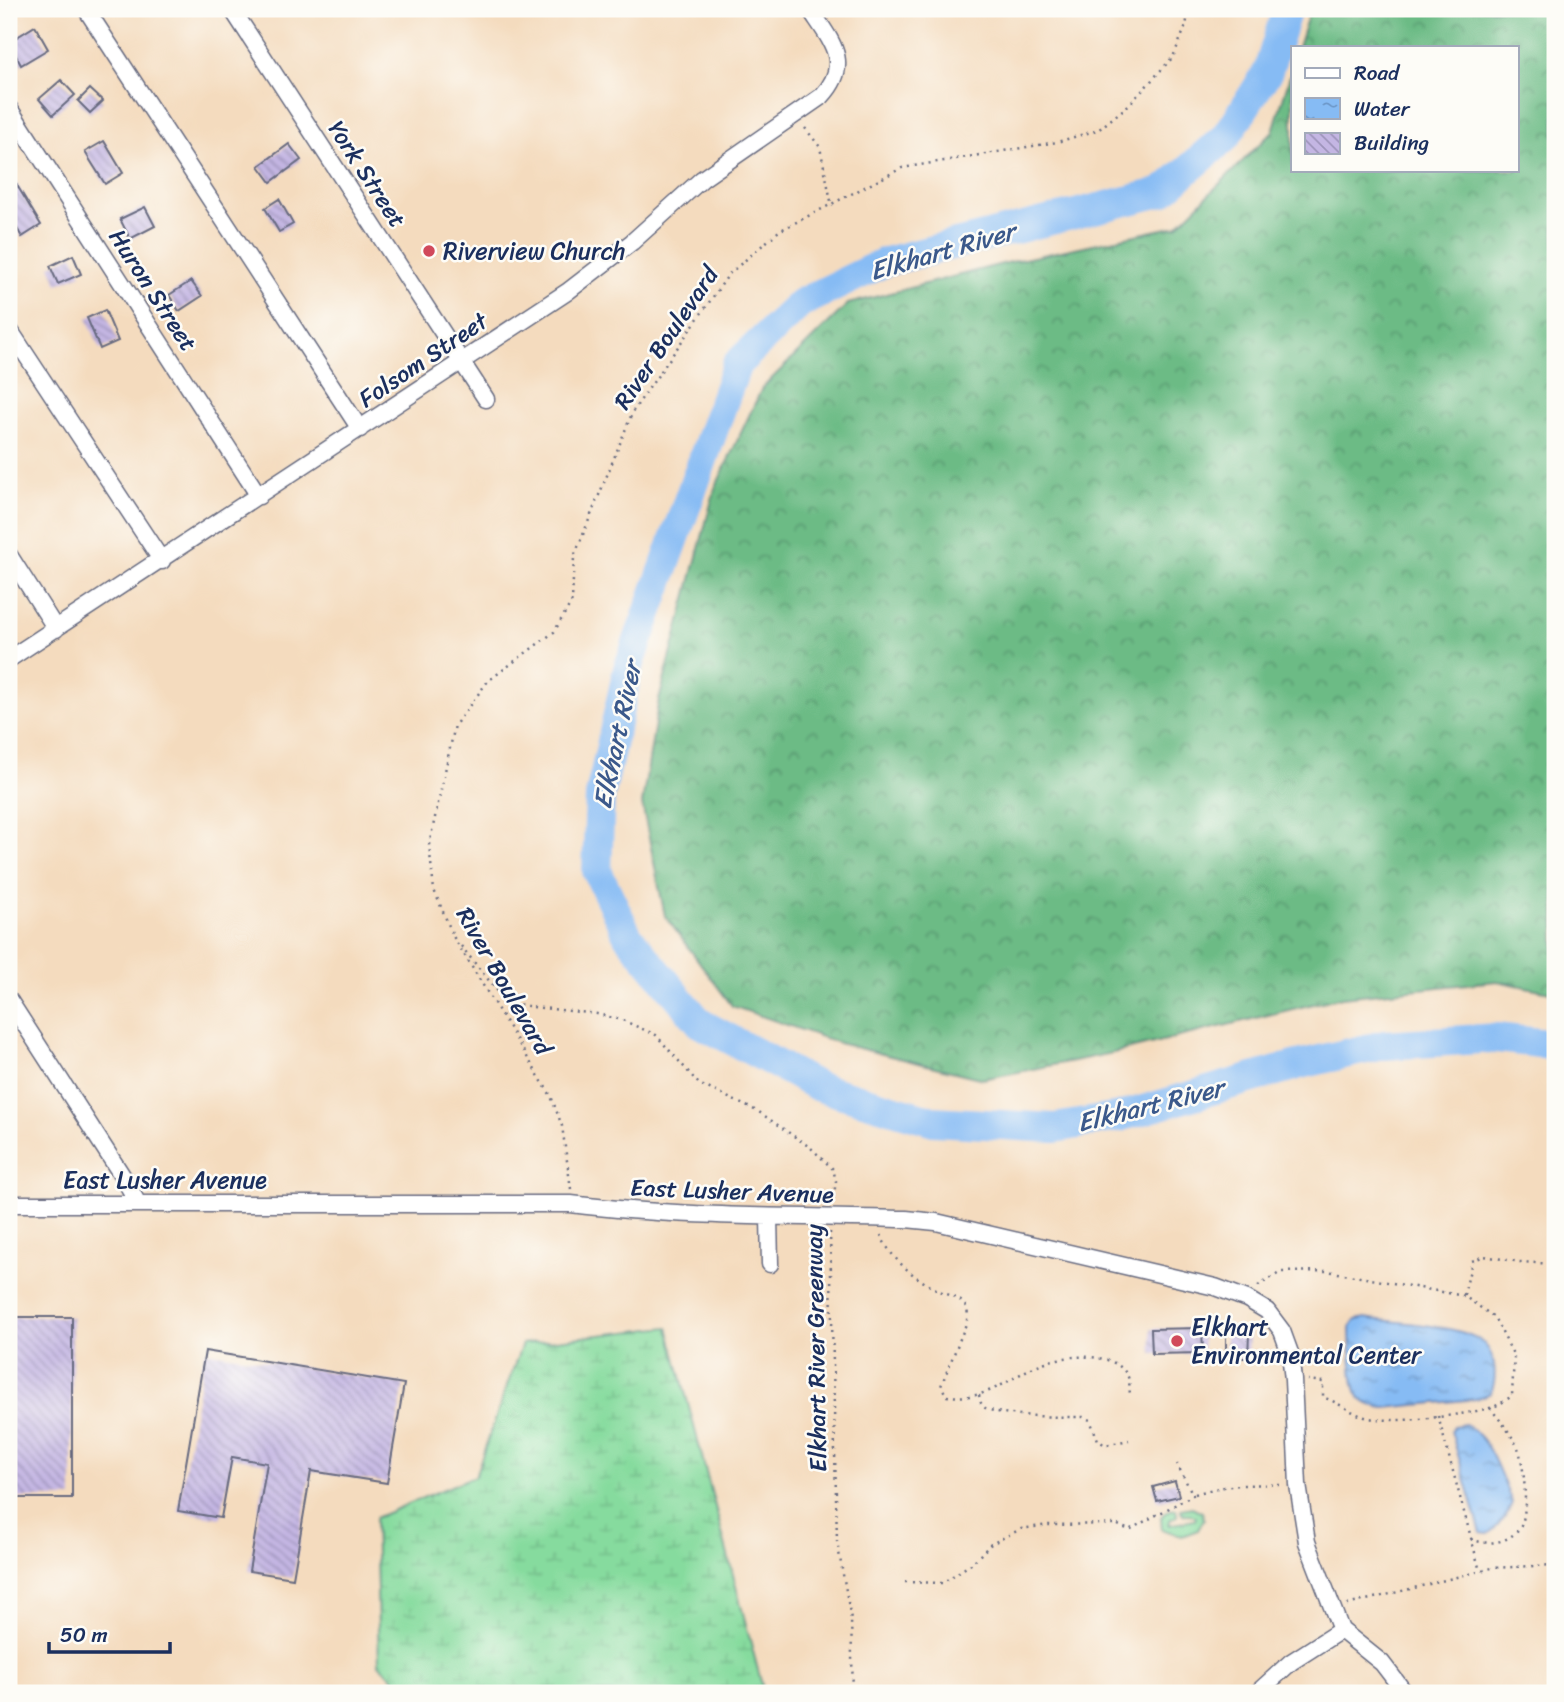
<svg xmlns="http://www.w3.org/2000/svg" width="1564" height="1702" viewBox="0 0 1564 1702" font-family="Sriracha,sans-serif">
  <defs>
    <pattern id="forest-crowns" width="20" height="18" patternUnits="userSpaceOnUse" patternTransform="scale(1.75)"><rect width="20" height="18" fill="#6cbb85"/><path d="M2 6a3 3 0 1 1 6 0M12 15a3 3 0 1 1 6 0" fill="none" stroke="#589870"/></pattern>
    <pattern id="wetland-marsh" width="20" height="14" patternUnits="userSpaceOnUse" patternTransform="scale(1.75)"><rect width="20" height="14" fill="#86db9e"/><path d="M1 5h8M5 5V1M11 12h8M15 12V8" fill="none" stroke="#73bc8a"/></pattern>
    <pattern id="water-ripples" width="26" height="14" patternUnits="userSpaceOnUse" patternTransform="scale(1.75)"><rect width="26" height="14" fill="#86bbf4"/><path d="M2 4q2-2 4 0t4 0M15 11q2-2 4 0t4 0" fill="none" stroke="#6d98c9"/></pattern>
    <pattern id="building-back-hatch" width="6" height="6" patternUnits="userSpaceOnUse" patternTransform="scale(1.75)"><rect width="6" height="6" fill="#c4b6e3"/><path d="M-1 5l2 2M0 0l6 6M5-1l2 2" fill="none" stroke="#9e94bb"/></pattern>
  </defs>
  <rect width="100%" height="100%" fill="#fdfcf7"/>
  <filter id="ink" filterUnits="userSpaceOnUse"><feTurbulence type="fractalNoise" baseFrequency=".0143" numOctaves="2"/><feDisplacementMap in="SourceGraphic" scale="14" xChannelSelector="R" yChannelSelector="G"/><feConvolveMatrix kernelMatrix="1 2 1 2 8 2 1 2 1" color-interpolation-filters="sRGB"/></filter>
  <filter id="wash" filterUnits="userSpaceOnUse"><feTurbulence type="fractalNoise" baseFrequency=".00686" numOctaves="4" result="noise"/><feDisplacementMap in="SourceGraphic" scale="28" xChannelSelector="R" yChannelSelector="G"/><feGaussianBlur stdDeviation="1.57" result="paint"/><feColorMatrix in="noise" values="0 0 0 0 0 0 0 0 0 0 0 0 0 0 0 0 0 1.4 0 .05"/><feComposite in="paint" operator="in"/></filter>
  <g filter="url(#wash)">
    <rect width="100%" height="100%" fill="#f4dbbe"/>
    <path fill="url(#forest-crowns)" stroke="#447572" stroke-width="2" d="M1310,9H1555V993L1497,981L1342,997L1113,1053L983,1079L842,1044L732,1006L665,916L642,804L658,704L715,488L762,388L848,304L1010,262L1177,226L1273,131L1293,66V170H1517V47H1298Z"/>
    <path fill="url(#wetland-marsh)" stroke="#50857e" stroke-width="2" d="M668,1327L764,1693H408L379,1664L375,1518L475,1476L522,1344Z"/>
    <path fill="#86db9e" stroke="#50857e" stroke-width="2" d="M1192,1507L1202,1512L1204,1519L1198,1530L1182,1536L1162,1529L1161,1517L1167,1511L1176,1509L1177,1516L1170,1520L1169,1525L1195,1520L1196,1516L1182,1514L1181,1509Z"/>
    <path fill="url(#water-ripples)" stroke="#5075a9" stroke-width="2" d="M1365,1318C1395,1323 1453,1324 1478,1339C1496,1350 1498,1376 1491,1393L1476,1399L1385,1408C1356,1405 1354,1392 1352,1367C1351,1354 1350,1341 1350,1328L1356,1320Z
      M1465,1424C1491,1439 1500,1475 1512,1502C1509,1514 1498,1527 1488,1534L1481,1533L1451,1431L1454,1426Z"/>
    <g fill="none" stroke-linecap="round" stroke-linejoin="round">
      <path stroke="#86bbf4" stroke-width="30" d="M1287,9L1268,71L1226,137L1162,192L885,262L801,303L737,364L628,669L600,796L597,871L628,936L700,1023L819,1087L933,1121L1055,1128L1119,1117L1297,1065L1384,1045L1497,1038L1555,1045"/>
    </g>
    <g id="blocks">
      <path fill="url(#building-back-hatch)" d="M35,26L48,49L21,65L9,42Z
        M61,80L75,95L53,115L39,99Z
        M90,89L103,101L90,113L78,101Z
        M104,141L123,173L105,184L85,152Z
        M289,144L301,160L271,182L259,166Z
        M9,172L41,225L22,237L9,215Z
        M279,199L293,224L279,232L265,208Z
        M145,207L155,226L130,239L120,219Z
        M73,255L81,274L58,284L50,266Z
        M191,281L202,296L179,311L169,295Z
        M105,310L118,341L100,349L87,318Z
        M9,1317H72V1498H9Z
        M1202,1328L1203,1353L1152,1354L1151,1329Z
        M1226,1333H1249L1248,1358H1226Z
        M205,1351L404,1384L387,1483L311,1471L293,1578L249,1571L267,1463L232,1457L221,1518L178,1511Z
        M1175,1481L1179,1496L1157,1501L1153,1487Z"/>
    </g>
  </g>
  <g filter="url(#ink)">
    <use href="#blocks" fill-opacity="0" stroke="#676b80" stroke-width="2"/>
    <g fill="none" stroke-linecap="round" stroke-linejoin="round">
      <defs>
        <path id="minor" d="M86,9L360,429
          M232,9L486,399
          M9,108L259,496
          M9,329L162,561
          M9,555L56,629
          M9,659L567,292L632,242L702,179L822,96C853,63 830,40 810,9
          M9,1000L125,1180L137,1202
          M9,1204H571C682,1218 794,1216 906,1219L936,1222L1215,1287L1247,1299L1267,1311L1282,1331L1290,1353L1293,1380L1298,1485L1307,1542L1341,1630L1382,1663L1405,1693
          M769,1217L770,1264
          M1257,1693L1291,1662L1341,1630"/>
      </defs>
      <use href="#minor" stroke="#676b80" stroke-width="19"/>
      <path stroke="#676b80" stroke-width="2.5" stroke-dasharray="2 5" stroke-linecap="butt" d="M805,128L820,147L832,206
        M461,946L500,994L514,1003L532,1007L597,1014L622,1020L656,1035L699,1084L759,1112L811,1148L833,1169L836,1181L833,1201
        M571,1189L562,1126L551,1096L454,938L434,890L429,845L455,725L488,681L554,632L572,601L574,557L633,411L729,274L779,231L902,168L1057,142L1098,130L1131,103L1173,57L1186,26L1189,9
        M830,1232L837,1541L851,1619L853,1693
        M881,1235C890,1259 917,1280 940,1291C948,1295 958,1297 964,1304C969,1310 968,1316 966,1324L941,1386L947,1396C958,1397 969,1397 980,1394C1004,1387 1017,1374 1038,1365C1060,1355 1116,1349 1128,1377C1130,1382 1129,1389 1130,1393
        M1258,1286L1281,1272L1327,1271L1464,1296L1494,1317L1514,1356L1512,1396C1506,1400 1499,1405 1493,1407C1467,1415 1387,1426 1362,1416C1349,1411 1337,1402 1323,1397V1382L1308,1380
        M1464,1295L1472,1261L1484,1256L1520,1262L1555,1264
        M979,1395C980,1399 980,1403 983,1406C991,1417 1067,1417 1083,1417L1090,1420L1098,1440L1105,1445L1129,1440
        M1438,1416L1480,1571
        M1195,1494C1228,1484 1247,1484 1281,1485
        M1471,1539C1489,1547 1514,1542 1522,1523C1528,1509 1524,1462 1518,1448C1511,1433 1500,1420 1490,1408
        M905,1582L942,1583L971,1564L991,1544L1021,1529L1049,1525L1116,1524L1129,1530L1193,1495L1177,1464
        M1347,1605L1492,1568L1555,1565"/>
      <use href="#minor" stroke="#fff" stroke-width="16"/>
    </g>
  </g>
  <g fill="#d1495b" stroke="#fdfcf7" stroke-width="2.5">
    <circle cx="429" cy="251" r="7"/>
    <circle cx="1177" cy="1341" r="7"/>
  </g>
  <g text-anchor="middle" stroke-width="5" stroke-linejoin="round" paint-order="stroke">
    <g font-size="24" fill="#1b2f5e" stroke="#fdfcf7">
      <text transform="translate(367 174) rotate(57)" y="8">York Street</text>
      <text transform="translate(153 290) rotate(57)" y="8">Huron Street</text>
      <text transform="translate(666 338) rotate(-56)" y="8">River Boulevard</text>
      <text transform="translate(423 360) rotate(-34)" y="8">Folsom Street</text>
      <text transform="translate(504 981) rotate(60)" y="8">River Boulevard</text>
      <text x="165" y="1188">East Lusher Avenue</text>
      <text transform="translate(732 1191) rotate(2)" y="8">East Lusher Avenue</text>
      <text transform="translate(816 1348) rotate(-91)" y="8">Elkhart River Greenway</text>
    </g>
    <g font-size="24" fill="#1b2f5e" stroke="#fdfcf7" text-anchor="start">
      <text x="443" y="259">Riverview Church</text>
      <text x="1191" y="1335">Elkhart<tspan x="1191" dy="28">Environmental Center</tspan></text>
    </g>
    <g font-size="26" font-style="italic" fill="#3b598b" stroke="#fdfcf7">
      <text transform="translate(942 251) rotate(-16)" y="9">Elkhart River</text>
      <text transform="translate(617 735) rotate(-78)" y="9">Elkhart River</text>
      <text transform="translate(1150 1105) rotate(-14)" y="9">Elkhart River</text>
    </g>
  </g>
  <rect width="1564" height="1702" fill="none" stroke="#fdfcf7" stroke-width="35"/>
  <rect x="1291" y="46" width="228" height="126" fill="#fdfcf7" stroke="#a3aaba" stroke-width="2"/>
  <rect x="1305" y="68" width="35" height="10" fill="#ffffff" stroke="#a3aaba" stroke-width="2"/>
  <text x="1354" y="80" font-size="21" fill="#1b2f5e">Road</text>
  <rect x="1305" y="98" width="35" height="21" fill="url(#water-ripples)" stroke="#a3aaba" stroke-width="2"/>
  <text x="1354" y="116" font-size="21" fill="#1b2f5e">Water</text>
  <rect x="1305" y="133" width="35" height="21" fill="url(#building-back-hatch)" stroke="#a3aaba" stroke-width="2"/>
  <text x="1354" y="150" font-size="21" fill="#1b2f5e">Building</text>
  <path d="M49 1642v10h121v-10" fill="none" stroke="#1b2f5e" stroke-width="3.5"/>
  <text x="60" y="1642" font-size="21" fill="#1b2f5e" stroke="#fdfcf7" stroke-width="5" paint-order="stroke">50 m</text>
</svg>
